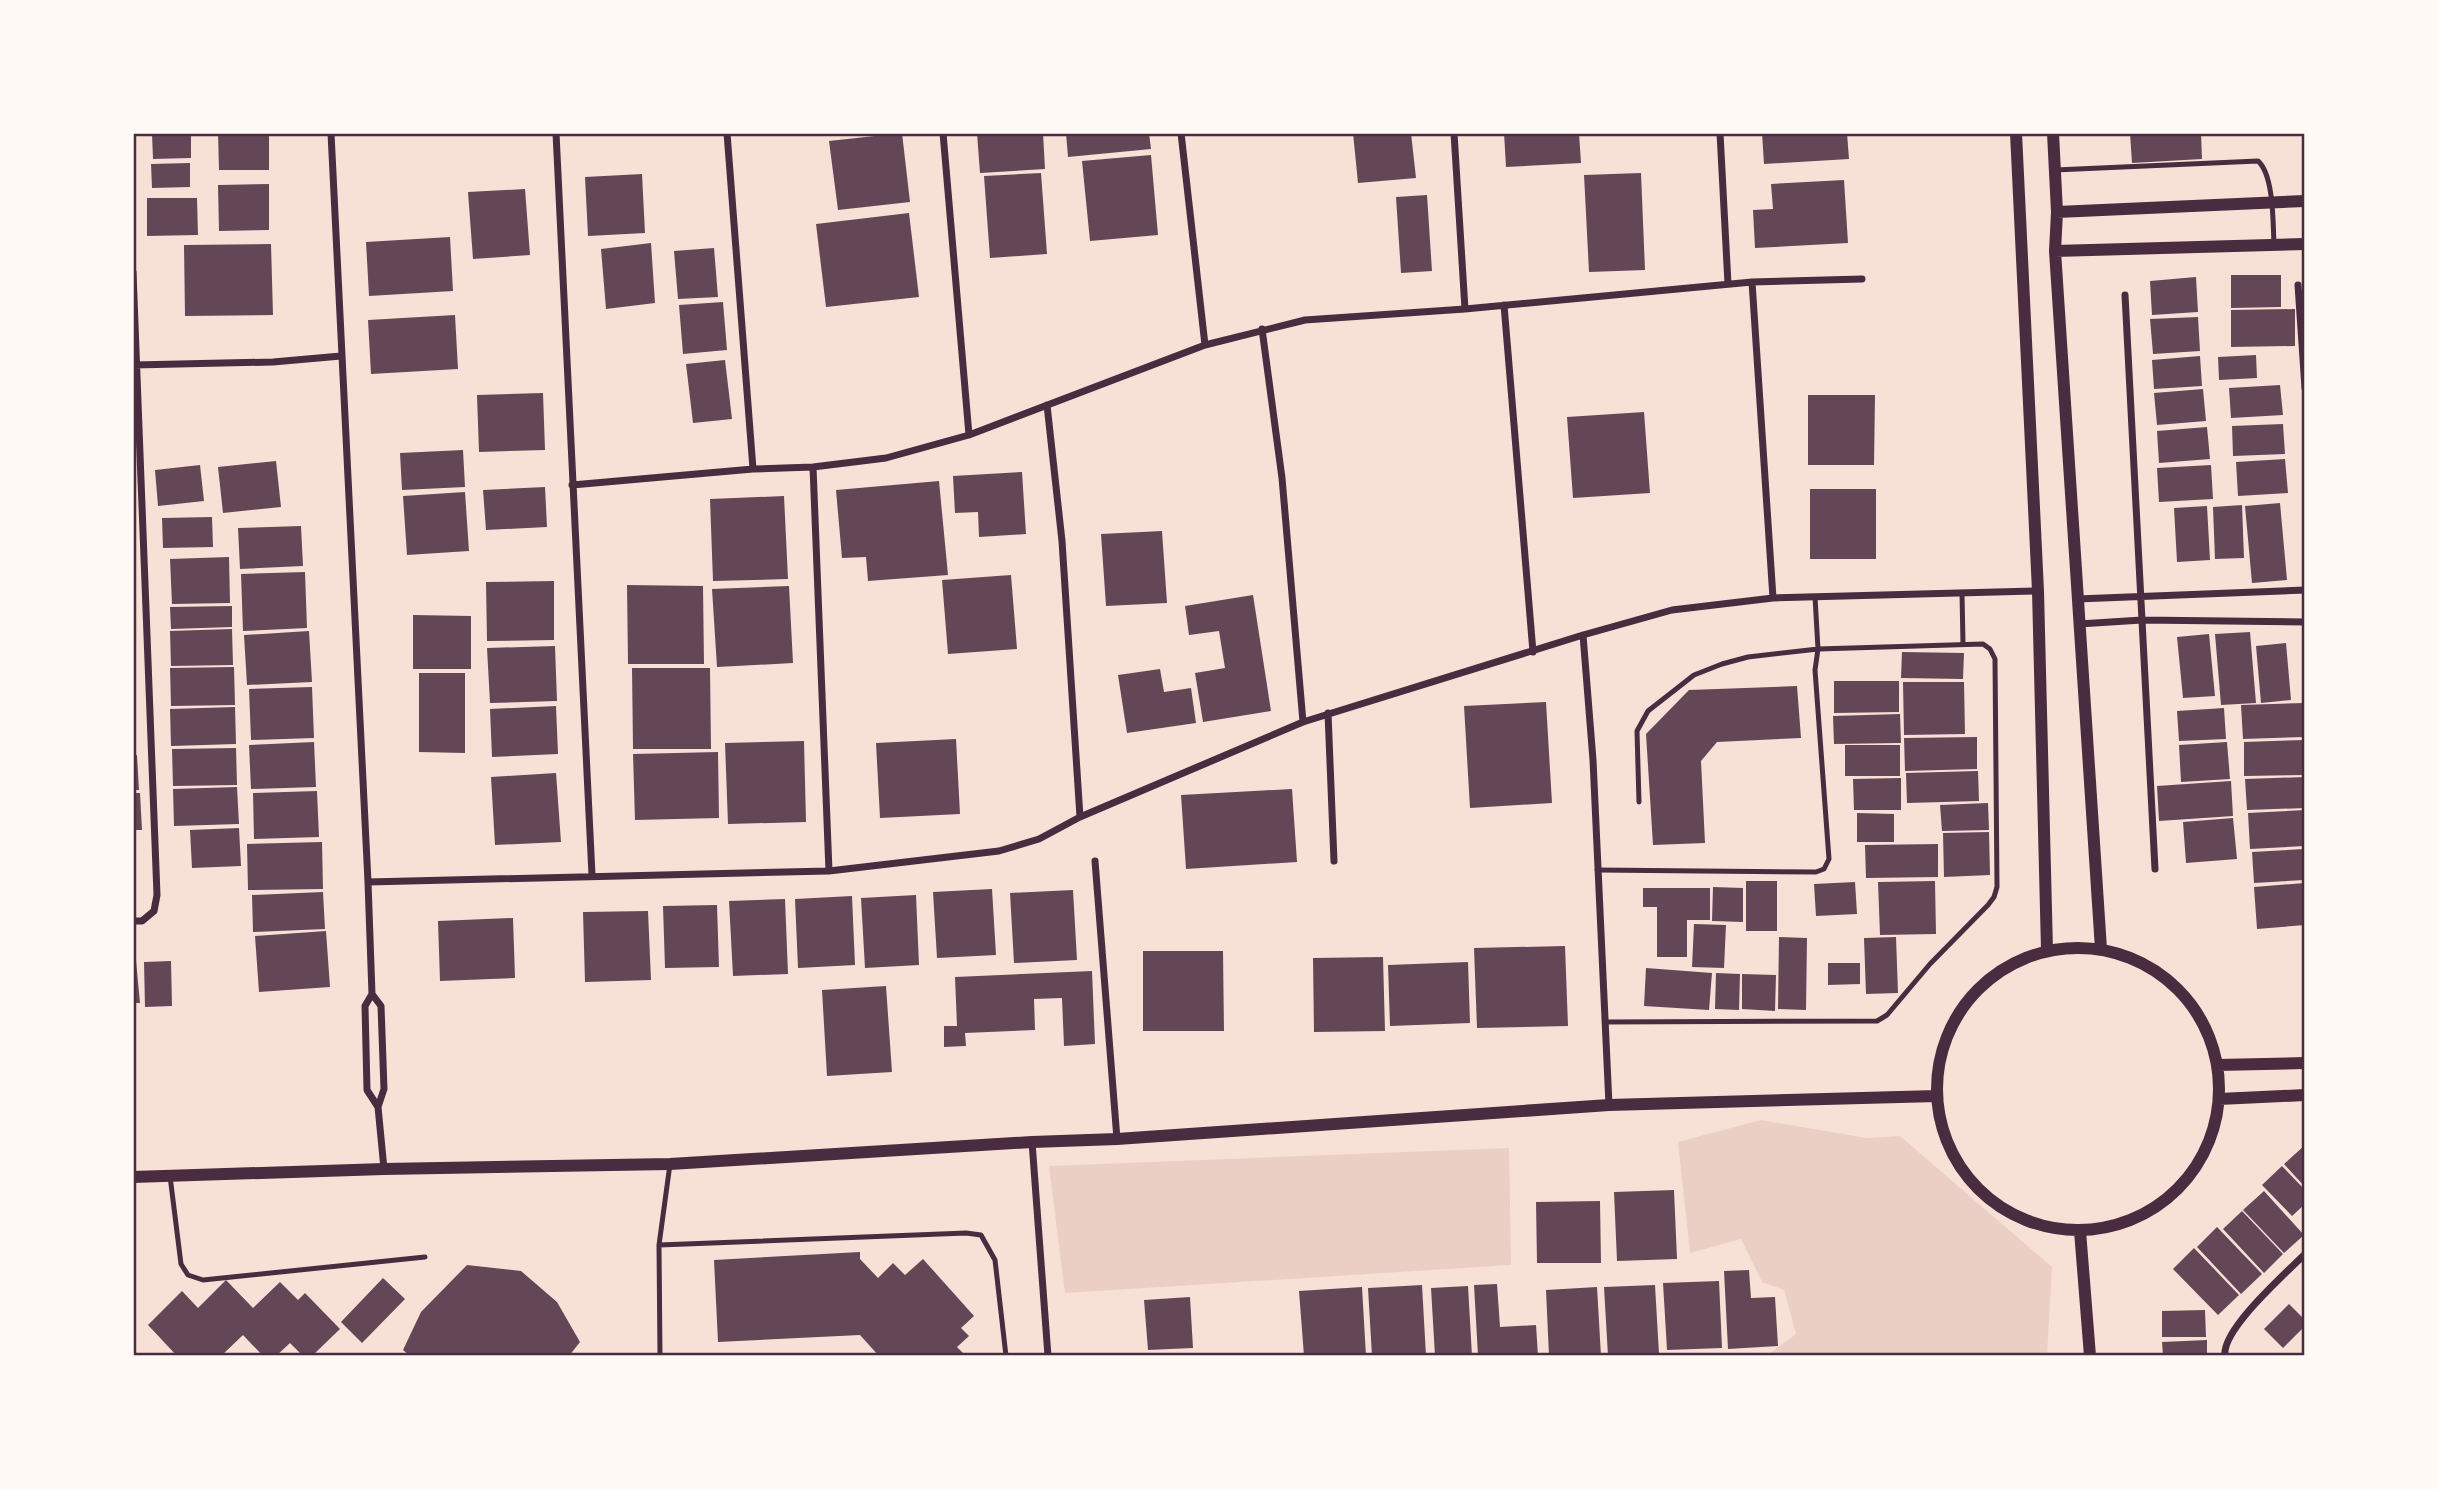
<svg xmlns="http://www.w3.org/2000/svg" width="2438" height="1489" viewBox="0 0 2438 1489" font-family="'Open Sans',sans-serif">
  <rect width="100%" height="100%" fill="#f7e1d7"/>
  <path fill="#ebcfc5" d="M1761,1120L1867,1138L1900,1136L2052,1267L2047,1356H1766L1796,1334L1784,1290L1762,1282L1741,1239L1690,1253L1678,1142Z
    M1509,1148L1511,1265L1065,1293L1049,1166Z"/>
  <path fill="#644757" d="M218,133H269V170H219Z
    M902,133L910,202L838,210L829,141Z
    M977,133H1043L1045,169L980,173Z
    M1066,133H1149L1151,149L1068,157Z
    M1353,133H1411L1416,178L1358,183Z
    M1504,133H1579L1581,163L1506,167Z
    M1762,133H1847L1849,159L1764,164Z
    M2130,133H2201L2202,159L2132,163Z
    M152,134H191V158L153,159Z
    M1151,155L1158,235L1090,241L1082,161Z
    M190,163V187L152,188L151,164Z
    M1041,173L1047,254L990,258L984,176Z
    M1641,173L1645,270L1589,272L1584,175Z
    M642,174L645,233L588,236L585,177Z
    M1844,180L1848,243L1755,248L1753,210L1773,209L1771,184Z
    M269,184V230L219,231L218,185Z
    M525,189L530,255L473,259L468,192Z
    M1427,195L1432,271L1401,273L1396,197Z
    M147,198H197L198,235L147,236Z
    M909,213L919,297L826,307L816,224Z
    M450,237L453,291L369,296L366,242Z
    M651,243L655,303L606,309L601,249Z
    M271,244L273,315L185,316L184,245Z
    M714,248L718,297L678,299L674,251Z
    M2231,275H2281V307L2231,308Z
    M2196,277L2198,312L2152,315L2150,281Z
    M723,302L727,350L683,354L679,305Z
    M2295,309V346L2231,347V310Z
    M455,315L458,369L371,374L368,320Z
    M2198,317L2200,351L2153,354L2150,319Z
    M2256,355L2257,378L2219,380L2218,357Z
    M2200,356L2202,386L2154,389L2152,360Z
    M725,360L732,419L693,423L686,364Z
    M2280,385L2283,415L2231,418L2229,388Z
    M2203,389L2206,421L2157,425L2154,393Z
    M543,393L545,450L479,452L477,395Z
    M1808,395H1875L1874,465H1808Z
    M1644,412L1650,493L1573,498L1567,417Z
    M2283,424L2285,454L2233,456L2232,426Z
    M2207,427L2210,459L2159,463L2157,431Z
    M463,450L465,487L402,490L400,453Z
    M2285,459L2288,493L2238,496L2236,462Z
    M276,461L281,507L223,513L218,467Z
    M200,465L204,501L158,506L155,470Z
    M2211,465L2213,499L2159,502L2157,468Z
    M1022,472L1026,534L979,537L978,512L955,513L953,476Z
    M939,481L948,575L868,581L866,557L842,558L836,490Z
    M545,487L547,527L486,530L483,490Z
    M1810,489H1876V559H1810Z
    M465,492L469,551L407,555L403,496Z
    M784,496L788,579L713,581L710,499Z
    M2280,503L2287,580L2252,583L2245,506Z
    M2242,505L2244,558L2215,559L2213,507Z
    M2207,506L2210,560L2177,562L2174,508Z
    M212,517L213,547L163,548L162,518Z
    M301,526L303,566L240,569L238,528Z
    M1162,531L1167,603L1106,606L1101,534Z
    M229,557L230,603L172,604L170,559Z
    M305,572L307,628L243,631L241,574Z
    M1011,575L1017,649L948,654L942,580Z
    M554,581V640L487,641L486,582Z
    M627,585L703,586L704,664H628Z
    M789,586L793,663L717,667L712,589Z
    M1253,595L1271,711L1203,722L1195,673L1225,668L1219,631L1189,635L1185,606Z
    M232,606V627L171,629L170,607Z
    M413,615L471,616V669H413Z
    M232,629L233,665L171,666L170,631Z
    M309,631L312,682L247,685L244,635Z
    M2250,632L2256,703L2221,705L2215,634Z
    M2209,634L2215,696L2183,698L2177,637Z
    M2286,643L2291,700L2261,703L2256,646Z
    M555,646L557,701L490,703L487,648Z
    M1902,652L1964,653L1963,679L1901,678Z
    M234,667L235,705L171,706L170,668Z
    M632,668H710L711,749H633Z
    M1160,669L1164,692L1191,688L1196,723L1127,733L1118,675Z
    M419,673H465V753L419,752Z
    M1834,681H1899V712L1834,713Z
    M1903,682H1964L1965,734L1904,735Z
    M1797,686L1801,738L1717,742L1701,761L1705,843L1653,845L1646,734L1689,690Z
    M312,687L314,738L251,740L249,689Z
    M1546,702L1552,803L1470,808L1464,706Z
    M2305,703V737L2243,739L2241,705Z
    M556,706L558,754L492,757L490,709Z
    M235,707L236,744L171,746L170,709Z
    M2224,708L2226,739L2179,741L2177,711Z
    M1900,714L1901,743L1834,744L1833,716Z
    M1977,737V769L1905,771L1904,738Z
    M956,739L960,814L880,818L876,743Z
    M2305,740V775L2244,776V742Z
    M804,741L806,822L728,824L725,743Z
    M314,742L316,787L251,789L249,745Z
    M2227,742L2230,779L2181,782L2179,745Z
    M1845,745H1900V776H1845Z
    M236,748L237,785L173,786L172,749Z
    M718,752L719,818L635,820L633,754Z
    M133,755H137L139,790H133Z
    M1978,771L1979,801L1907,803L1906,773Z
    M556,773L561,842L495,845L491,777Z
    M2305,777V808L2247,810L2245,779Z
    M1901,778V810H1854L1853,779Z
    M2231,781L2233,816L2159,821L2157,786Z
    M237,787L239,824L174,826L173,789Z
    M1292,789L1297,862L1186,869L1181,795Z
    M317,791L319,837L254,839L253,793Z
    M133,793H140L142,830H133Z
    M1988,803L1989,830L1942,831L1940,805Z
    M2305,810V846L2250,849L2248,813Z
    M1857,813L1894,814V842H1857Z
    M2233,818L2237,859L2186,863L2183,822Z
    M239,828L241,866L192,868L190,830Z
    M1989,832L1990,875L1944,877L1943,833Z
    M322,842L323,889L248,890L247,844Z
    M1938,844V877L1866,878L1865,845Z
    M2304,849L2305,880L2254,883L2252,852Z
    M1746,881H1777V931H1746Z
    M1935,881L1936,934L1880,935L1878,882Z
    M1855,882L1857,914L1816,916L1814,884Z
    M2305,883V925L2257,929L2254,887Z
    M1713,887L1743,888V922L1712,921Z
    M1643,888H1710V920H1687V957H1657V907H1643Z
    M992,889L996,955L937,958L933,892Z
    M1073,890L1077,960L1014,963L1010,893Z
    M323,892L325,929L253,932L252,895Z
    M916,895L919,965L865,968L861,898Z
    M852,896L855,965L798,968L795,899Z
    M785,899L788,974L733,976L729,901Z
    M717,905L719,967L665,968L663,906Z
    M648,911L651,980L585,982L583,912Z
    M513,918L515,978L440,981L438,921Z
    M1694,924L1726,925L1724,968L1692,967Z
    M326,931L330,987L259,992L255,936Z
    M1779,937L1807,938L1806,1010L1778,1009Z
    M1896,937L1898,993L1866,994L1864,938Z
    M1565,946L1568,1026L1477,1028L1474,948Z
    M133,950H135L140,1003H133Z
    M1143,951H1223L1224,1031H1143Z
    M1383,957L1385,1031L1314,1032L1313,958Z
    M171,961L172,1006L145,1007L144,962Z
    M1468,962L1470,1023L1390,1026L1388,965Z
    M1828,963H1860V984L1828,985Z
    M1646,968L1712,973L1709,1010L1644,1006Z
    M1092,971L1095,1044L1064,1046L1062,998L1034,999L1035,1030L965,1033L966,1046L944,1047V1026H957L955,977Z
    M1716,973L1740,974L1739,1010L1715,1009Z
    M1742,974L1776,975L1775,1011L1742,1009Z
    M886,986L892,1072L827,1076L822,990Z
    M2305,1145V1187L2284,1164Z
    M2282,1166L2305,1190V1204L2292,1216L2262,1185Z
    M1674,1190L1677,1259L1617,1261L1614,1192Z
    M2264,1191L2304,1235L2284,1253L2243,1210Z
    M1600,1201L1601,1263H1537L1536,1202Z
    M2242,1211L2283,1254L2264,1273L2223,1229Z
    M2217,1227L2262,1274L2241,1294L2197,1247Z
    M2194,1248L2239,1295L2218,1315L2173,1269Z
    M860,1252V1259L878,1278L893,1263L905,1275L923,1259L974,1316L961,1328L969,1336L957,1347L966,1356H879L860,1335L718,1342L714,1260Z
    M467,1265L521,1271L557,1302L580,1342L569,1356H410L403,1350L421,1312Z
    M1749,1270L1751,1298L1775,1297L1778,1346L1728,1349L1724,1271Z
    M383,1278L405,1299L362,1343L341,1322Z
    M226,1280L253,1308L280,1282L298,1300L305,1293L340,1329L312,1356H303L290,1343L276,1356H263L243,1335L221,1356H177L148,1325L182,1291L198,1308Z
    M1719,1281L1722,1348L1667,1350L1663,1283Z
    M1497,1284L1500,1327L1536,1325L1538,1356H1478L1474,1285Z
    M1422,1285L1426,1356H1372L1368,1288Z
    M1655,1285L1659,1354L1608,1356L1604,1287Z
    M1468,1286L1472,1356H1435L1431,1288Z
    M1362,1287L1366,1356H1304L1299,1291Z
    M1597,1287L1601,1356H1549L1546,1290Z
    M1190,1297L1193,1348L1148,1350L1144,1300Z
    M2289,1304L2305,1320V1326L2283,1348L2264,1329Z
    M2205,1310L2206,1337H2162V1311Z
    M2207,1340V1356H2163L2162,1342Z"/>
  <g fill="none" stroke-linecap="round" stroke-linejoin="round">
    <path stroke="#4a2c40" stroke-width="5" d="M2055,170L2258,161C2274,175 2273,224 2274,245
      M1962,593L1963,644
      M1597,870L1816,872L1824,869L1829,859L1815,670L1818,649L1815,597
      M1605,1022L1877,1021L1887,1015L1930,964L1988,905L1994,897L1997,887L1995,659L1990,649L1983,644L1818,649L1748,657L1722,664L1694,675L1648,711L1637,731L1639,802
      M170,1176L181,1264L188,1275L203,1280L425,1257
      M659,1245L966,1233L981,1235L995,1260L1006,1356
      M660,1356L659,1245L670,1164"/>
    <path stroke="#4a2c40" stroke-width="7" d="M331,133L368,882L372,994L365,1006L367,1090L378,1107L384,1169
      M556,133L592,875
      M943,133L969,435
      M1181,133L1205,345
      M1454,133L1465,309
      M1720,133L1728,284
      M133,272L157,895L154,911L142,921H133
      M1752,282L1773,598
      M2298,285L2305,388
      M2125,295L2155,869
      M1504,305L1533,652
      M1262,329L1282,478L1303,722
      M134,365L273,362L341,356
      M1047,405L1062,541L1080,817
      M813,467L829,871
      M753,469L813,467L886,458L969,435L1205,345L1305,320L1465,309L1752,282L1862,279
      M572,485L753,469L727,133
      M2077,599L2305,590
      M2079,624L2142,620L2305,622
      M1583,635L1593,760L1609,1105
      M1328,713L1334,861
      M1095,861L1117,1139
      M368,882L829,871L999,851L1039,839L1080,817L1303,722L1583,635L1672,610L1773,598L2038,591
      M372,994L381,1006L384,1089L378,1107
      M1032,1142L1048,1356
      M2225,1356C2221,1330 2286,1273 2305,1254"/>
    <path stroke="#4a2c40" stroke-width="12" d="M2016,133L2038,591L2047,950
      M2053,133L2057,212L2055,251L2101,949
      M2057,212L2305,201
      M2055,251L2305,244
      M1937 1089a141 141 0 1 1 282 0a141 141 0 1 1-282 0Z
      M2217,1065L2305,1063
      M2219,1099L2305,1095
      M133,1177L384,1169L670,1164L1032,1142L1117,1139L1609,1105L1937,1096
      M2080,1231L2090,1356"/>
  </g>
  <rect width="2438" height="1489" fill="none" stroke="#fffaf5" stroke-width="270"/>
  <rect x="135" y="135" width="2168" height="1219" fill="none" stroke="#4a2c40" stroke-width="2.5"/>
</svg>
